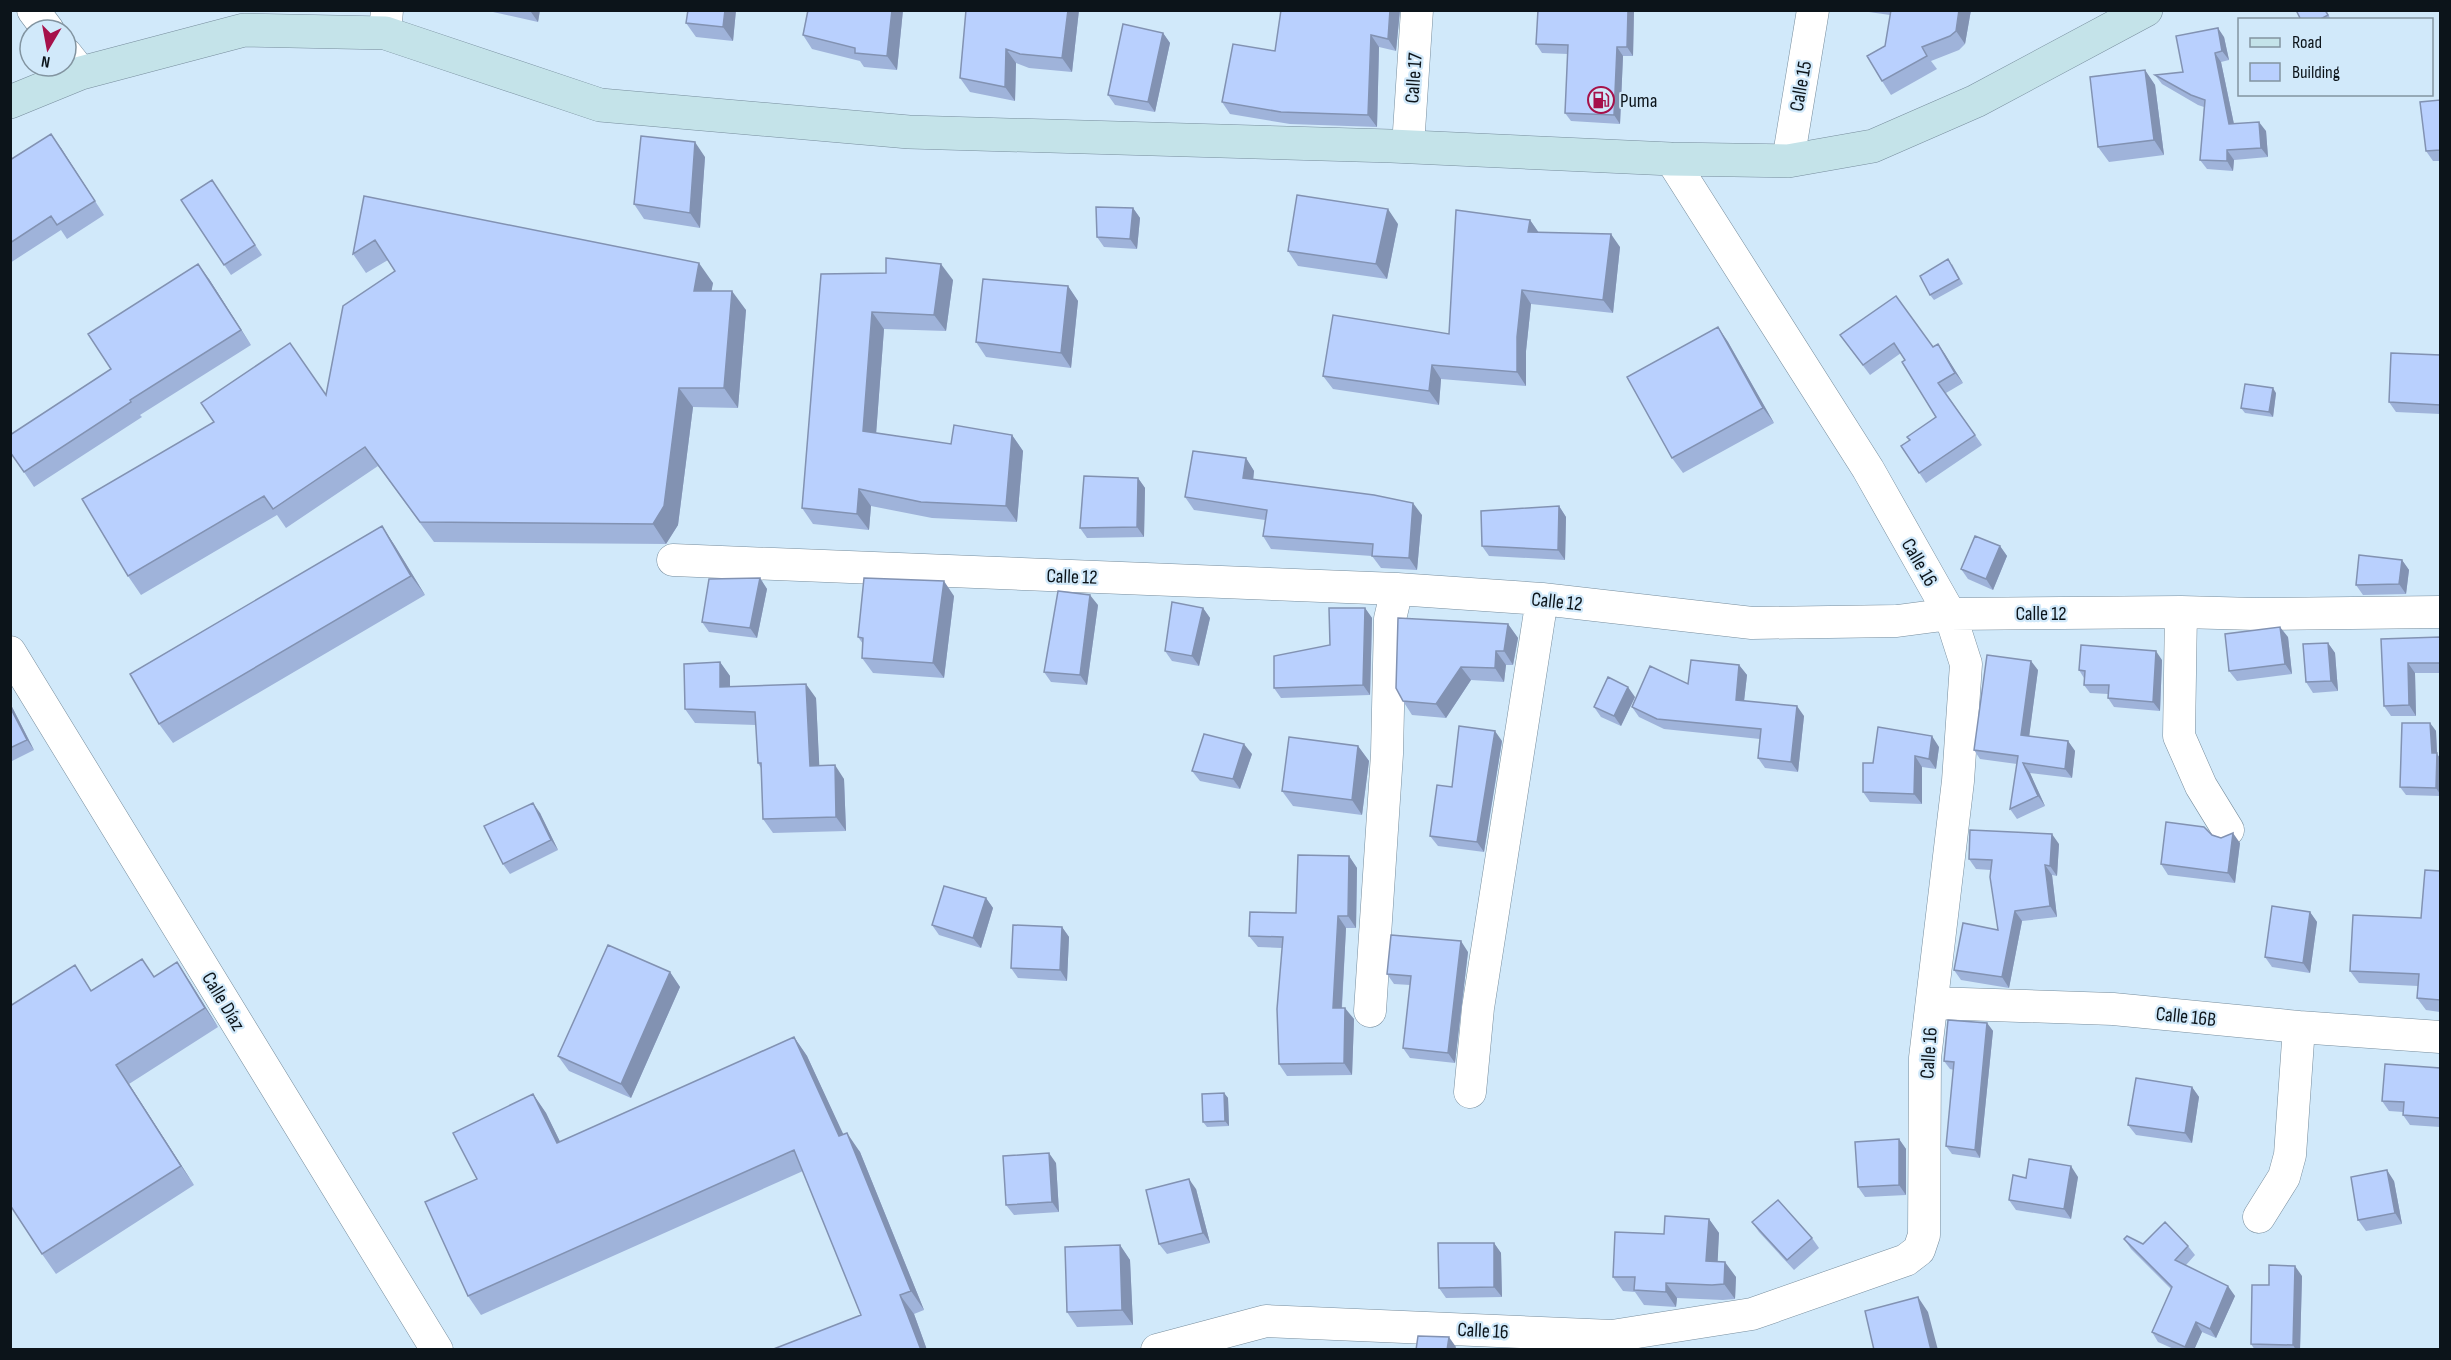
<svg xmlns="http://www.w3.org/2000/svg" width="2451" height="1360" viewBox="0 0 2451 1360" font-family="'Sofia Sans Condensed',sans-serif">
  <rect width="100%" height="100%" fill="#d1e9fa"/>
  <g fill="none" stroke-linecap="round" stroke-linejoin="round">
    <defs>
      <path id="street" d="M33,10L48,30
        M385,33L387,10
        M66,54L81,73
        M1408,146L1417,10
        M1788,161L1813,10
        M673,560L1397,589L1542,599L1752,623L1897,621L1950,614L2181,612L2256,614L2440,612
        M2181,612L2179,736L2201,786L2228,830
        M10,652L437,1350
        M1932,1003L2113,1009L2299,1027L2440,1037
        M1370,1011L1387,754L1390,619L1397,589
        M1470,1092L1478,1008L1542,599
        M2259,1217L2284,1177L2290,1155L2299,1027
        M1157,1350L1266,1321L1612,1336L1752,1314L1906,1260L1919,1250L1924,1235L1925,1058L1958,781L1966,664L1950,614L1868,469L1671,159"/>
      <path id="secondary" d="M10,102L81,73L244,30L385,33L600,105L909,132L1391,146L1671,159L1788,161L1873,146L1976,101L2146,10"/>
    </defs>
    <use href="#street" stroke="#778d9d" stroke-width="33"/>
    <use href="#secondary" stroke="#778d9d" stroke-width="34"/>
    <use href="#street" stroke="#fff" stroke-width="32"/>
    <use href="#secondary" stroke="#c4e3e9" stroke-width="33"/>
  </g>
  <path fill="#9fb3da" d="M492,10H540L538,22L493,12Z
    M688,10H736L733,41L696,37L686,23Z
    M808,10H903L897,70L864,67L860,61L812,49L803,35Z
    M966,10H1079L1072,72L1029,68L1016,63L1015,101L970,92L960,78Z
    M1400,10L1396,51L1379,47L1377,127L1290,124L1230,114L1222,102Z
    M1634,10L1633,56H1623L1620,124L1571,121L1565,113L1568,54L1542,53L1536,44Z
    M1868,10H1971L1965,44L1959,50L1931,61L1937,69L1891,95L1882,81L1885,46L1890,15L1869,12Z
    M2296,10H2326L2331,20H2301Z
    M1163,33L1170,43L1155,112L1115,105L1108,95Z
    M2224,37L2229,60L2221,62L2234,124L2266,131L2268,157L2234,160L2233,171L2207,169L2200,160L2204,107L2198,105L2162,84L2155,75L2183,72Z
    M2145,70L2155,85L2164,155L2109,162L2098,147Z
    M2440,100V161H2433L2426,151Z
    M61,148L104,215L67,239L61,230L10,263V160Z
    M705,157L700,228L644,219L634,204Z
    M212,180L262,255L231,275L181,200Z
    M364,196L713,283L711,291L746,310L738,408L693,407L678,525L666,544L434,542L378,466L286,528L277,515L141,595L128,576L214,422L326,395L395,271L388,260L366,273L353,254Z
    M1133,208L1140,218L1137,249L1104,247L1097,237Z
    M1530,220L1539,233L1620,247L1613,313L1531,304L1526,351V386L1441,379L1439,405L1333,389L1323,376L1449,334Z
    M1398,224L1387,279L1298,266L1288,251Z
    M1952,264L1963,284L1934,300L1930,295Z
    M821,274L953,280L946,331L884,329L876,433L951,444L1012,435L1023,451L1017,522L932,518L871,506L869,530L813,524L802,508Z
    M209,279L251,345L140,415L142,417L34,487L24,472L111,369Z
    M1068,286L1078,301L1071,368L986,357L976,342Z
    M1718,327L1728,342L1774,423L1683,473L1672,458Z
    M1840,335L1933,347L1938,344L1963,383L1946,393L1982,445L1926,483L1901,446L1910,440L1936,417L1905,360L1901,353L1870,375Z
    M2440,355V414L2396,412L2389,402Z
    M2276,393L2273,417L2245,413L2241,408Z
    M1246,458L1254,471L1253,480L1422,515L1417,570L1381,568L1372,556L1271,549L1263,536L1265,520L1194,510L1185,497Z
    M1138,478L1145,488L1144,537L1087,538L1080,528Z
    M1559,506L1566,517L1565,560L1489,556L1482,546Z
    M382,526L395,546L425,595L173,743L159,724Z
    M2000,546L2007,556L1993,590L1968,579L1961,569Z
    M2402,560L2409,570L2406,594L2363,595L2356,585Z
    M760,578L767,589L757,638L709,632L702,622Z
    M954,596L944,678L873,673L862,658L863,644L858,637Z
    M1098,605L1087,685L1051,682L1044,672Z
    M1203,608L1210,618L1199,666L1172,661L1165,651Z
    M1365,608L1372,618L1370,695L1281,698L1274,688L1330,645Z
    M1508,624L1518,638L1513,665H1506L1504,682L1471,680L1446,718L1412,715L1403,701Z
    M2288,637L2292,674L2237,681L2229,671Z
    M2440,637V673H2415L2416,716H2391L2384,706L2381,639Z
    M2328,643L2335,653L2338,691L2313,693L2306,682Z
    M2162,660L2160,711L2114,707L2108,698V694L2090,693L2084,685V678L2079,670Z
    M720,662L730,676V687L816,698L819,765L844,779L846,831L773,833L763,819L761,768L758,763L756,725L695,723L685,709Z
    M1739,665L1747,675L1744,701L1804,716L1798,772L1765,768L1758,758L1760,739L1664,729L1639,717L1632,707L1688,684Z
    M2038,670L2029,736L2068,741L2075,751L2072,778L2030,773L2045,806L2017,819L2010,809L2017,764L1980,759L1974,750Z
    M1635,697L1621,726L1601,717L1594,707Z
    M10,703L34,750L10,762Z
    M2430,723L2436,731L2437,754L2440,758V796L2406,795L2400,787Z
    M1502,741L1484,852L1438,846L1430,836L1452,787Z
    M1358,746L1369,761L1362,815L1293,806L1282,791Z
    M1939,747L1936,769L1922,767V804L1870,802L1863,792L1873,763Z
    M1252,754L1240,789L1200,781L1192,771Z
    M540,813L558,850L510,874L503,864Z
    M2212,835L2240,843L2235,883L2168,875L2161,864Z
    M2059,844L2057,876L2052,875L2057,917L2022,921L2009,988L1961,980L1954,970L1998,930L1991,870L1976,869L1969,859Z
    M1349,856L1357,868L1356,928H1346L1342,1008L1354,1019L1352,1075L1287,1076L1279,1064L1282,948L1258,947L1249,936L1296,913Z
    M2440,871V1012L2426,1010L2417,998L2418,986L2359,983L2350,971L2421,918Z
    M986,898L993,908L981,948L939,935L932,925Z
    M2310,912L2317,922L2310,973L2272,967L2265,957Z
    M1062,927L1069,937L1067,981L1018,978L1011,968Z
    M1468,952L1455,1063L1410,1058L1403,1048L1410,985L1394,984L1387,974Z
    M670,972L680,987L631,1098L569,1071L558,1056Z
    M154,976L190,982L218,1027L129,1084L194,1185L56,1274L42,1254L92,990Z
    M1987,1023L1993,1031L1980,1158L1952,1154L1946,1146L1954,1070L1950,1069L1944,1061Z
    M794,1037L807,1056L843,1135L860,1152L924,1310L914,1314L927,1350H771L861,1315L803,1171L481,1315L468,1296L477,1179L533,1094L546,1113L560,1142Z
    M2440,1068V1127L2410,1125L2403,1115V1112L2389,1111L2382,1101Z
    M2192,1087L2199,1097L2192,1143L2136,1135L2128,1125Z
    M1224,1093L1228,1098L1229,1126L1207,1127L1203,1122Z
    M1899,1139L1906,1149V1195L1865,1197L1858,1187Z
    M1056,1163L1059,1212L1014,1215L1006,1205Z
    M2078,1177L2071,1219L2016,1210L2009,1200L2026,1178Z
    M2394,1181L2402,1224L2366,1231L2358,1220Z
    M1196,1189L1210,1243L1167,1254L1159,1244Z
    M1709,1219L1719,1233L1717,1262L1736,1277L1735,1299L1723,1300L1677,1298L1676,1307L1644,1305L1635,1292L1623,1291L1613,1277L1664,1234Z
    M1752,1222L1812,1238L1819,1248L1794,1270L1759,1232Z
    M2124,1239L2143,1244L2188,1246L2195,1255L2186,1265L2235,1296L2216,1338L2202,1332L2194,1350H2176L2158,1342L2152,1332L2171,1289L2131,1249Z
    M1494,1243L1501,1253L1502,1297L1446,1298L1439,1288Z
    M1120,1245L1130,1260L1133,1325L1077,1327L1067,1312Z
    M2302,1276L2300,1350H2255L2251,1344L2269,1285Z"/>
  <path fill="#8292b2" d="M531,10H540L538,22L531,12Z
    M725,10H736L733,41L723,27Z
    M892,10H903L897,70L887,56Z
    M1068,10H1079L1072,72L1062,58Z
    M1390,10H1400L1396,51L1388,39Z
    M1628,10H1634L1633,56L1627,47Z
    M1959,10H1971L1965,44L1956,31Z
    M2218,28L2224,37L2229,60L2222,51Z
    M1163,33L1170,43L1155,112L1148,102Z
    M1371,35L1379,47L1377,127L1368,115Z
    M1617,47L1623,56L1620,124L1614,115Z
    M1006,49L1016,63L1015,101L1005,87Z
    M2215,53L2221,62L2236,134L2229,124Z
    M2145,70L2155,85L2164,155L2154,140Z
    M2259,122L2266,131L2268,157L2261,148Z
    M51,134L61,148L104,215L95,201Z
    M695,142L705,157L700,228L690,213Z
    M2227,150L2234,160L2233,171L2227,161Z
    M1133,208L1140,218L1137,249L1130,239Z
    M1388,209L1398,224L1387,279L1376,264Z
    M1530,220L1539,233L1528,232Z
    M1611,234L1620,247L1613,313L1603,300Z
    M699,263L713,283L708,310L694,291Z
    M198,264L209,279L251,345L241,330Z
    M941,264L953,280L946,331L934,315Z
    M1068,286L1078,301L1071,368L1061,353Z
    M1522,290L1531,304L1526,351V386L1517,372V337Z
    M732,291L746,310L738,408L724,388Z
    M872,312L884,329L875,448L863,431Z
    M1718,327L1728,342L1774,423L1763,408Z
    M1938,344L1945,354L1963,383L1955,373Z
    M1432,365L1441,379L1439,405L1429,391Z
    M679,388L693,407L678,525L666,544L653,524Z
    M2273,388L2276,393L2273,417L2269,412Z
    M1012,435L1023,451L1017,522L1006,506Z
    M1246,458L1254,471L1252,491L1243,478Z
    M1138,478L1145,488L1144,537L1137,527Z
    M859,489L871,506L869,530L857,514Z
    M1413,503L1422,515L1417,570L1409,558Z
    M1559,506L1566,517L1565,560L1558,550Z
    M382,526L395,546L425,595L411,576Z
    M2000,546L2007,556L1993,590L1986,579Z
    M2402,560L2409,570L2406,594L2399,584Z
    M760,578L767,589L757,638L750,628Z
    M944,581L954,596L944,678L933,663Z
    M1090,595L1098,605L1087,685L1080,675Z
    M1203,608L1210,618L1199,666L1192,656Z
    M1365,608L1372,618L1370,695L1363,685Z
    M1508,624L1518,638L1513,665L1504,651Z
    M2280,627L2288,637L2292,674L2285,664Z
    M2328,643L2335,653L2338,691L2331,681Z
    M1496,651L1506,665L1504,682L1495,668Z
    M2156,651L2162,660L2160,711L2153,702Z
    M2031,661L2038,670L2028,745L2021,735Z
    M720,662L730,676V701L720,687Z
    M2408,663L2415,673L2416,716L2409,705Z
    M1739,665L1747,675L1743,710L1736,700Z
    M1461,667L1471,680L1446,718L1436,704Z
    M806,684L816,698L820,780L810,766Z
    M1628,687L1635,697L1621,726L1614,716Z
    M10,703L34,750L27,740L10,707Z
    M1797,706L1804,716L1798,772L1791,762Z
    M2430,723L2436,731L2437,754L2440,758V794L2436,788L2432,753Z
    M1495,731L1502,741L1484,852L1477,842Z
    M1932,736L1939,747L1936,769L1929,759Z
    M2068,741L2075,751L2072,778L2065,769Z
    M1244,744L1252,754L1240,789L1233,779Z
    M1358,746L1369,761L1362,815L1352,800Z
    M1915,756L1922,767V804L1914,794Z
    M2023,763L2030,773L2045,806L2038,796Z
    M835,765L844,779L846,831L836,817Z
    M533,803L540,813L558,850L551,840Z
    M2233,833L2240,843L2235,883L2228,873Z
    M2052,834L2059,844L2057,876L2050,866Z
    M1349,856L1357,868L1356,928L1348,916Z
    M2045,865L2052,875L2057,917L2050,906Z
    M986,898L993,908L981,948L973,938Z
    M2015,911L2022,921L2009,988L2002,977Z
    M2310,912L2317,922L2310,973L2303,963Z
    M1338,916L1346,928L1341,1019L1333,1008Z
    M1062,927L1069,937L1067,981L1060,970Z
    M1461,941L1468,952L1455,1063L1448,1053Z
    M177,962L190,982L218,1027L205,1008Z
    M670,972L680,987L631,1098L621,1084Z
    M1345,1008L1354,1019L1352,1075L1344,1063Z
    M1987,1023L1993,1031L1980,1158L1975,1150Z
    M794,1037L807,1056L853,1155L839,1136Z
    M116,1065L129,1084L194,1185L181,1166Z
    M2192,1087L2199,1097L2192,1143L2185,1133Z
    M1224,1093L1228,1098L1229,1126L1225,1121Z
    M533,1094L546,1113L570,1162L557,1143Z
    M847,1133L860,1152L924,1310L911,1291Z
    M1899,1139L1906,1149V1195L1899,1185Z
    M1049,1153L1056,1163L1059,1212L1052,1202Z
    M2071,1166L2078,1177L2071,1219L2064,1209Z
    M2387,1170L2394,1181L2402,1224L2395,1213Z
    M1189,1179L1196,1189L1210,1243L1203,1233Z
    M1709,1219L1719,1233L1717,1276L1706,1261Z
    M1494,1243L1501,1253L1502,1297L1494,1287Z
    M1120,1245L1130,1260L1133,1325L1122,1310Z
    M1725,1262L1736,1277L1735,1299L1724,1284Z
    M2295,1266L2302,1276L2300,1350H2296L2293,1345Z
    M1666,1283L1677,1298L1676,1307L1666,1292Z
    M2228,1286L2235,1296L2216,1338L2210,1329Z
    M900,1295L914,1314L927,1350H921Z
    M1918,1297L1928,1312L1938,1350H1931Z
    M2196,1322L2202,1332L2194,1350H2187L2185,1347Z
    M1449,1337L1456,1347L1455,1350H1447Z"/>
  <path fill="#b9d0fe" stroke="#8292b2" stroke-width="1.5" d="M688,10H725L723,27L686,23Z
    M808,10H892L887,56L855,53V48L803,35Z
    M966,10H1068L1062,58L1020,54L1006,49L1005,87L960,78Z
    M1281,10H1390L1388,39L1371,35L1368,115L1281,112L1222,102L1233,44L1275,51Z
    M1538,10H1628L1627,47H1617L1614,115L1565,113L1568,45L1536,44Z
    M1891,10H1959L1956,31L1950,36L1922,47L1927,56L1882,81L1867,56L1885,46Z
    M2296,10H2325L2328,15L2319,20H2301Z
    M1123,24L1163,33L1148,102L1108,95Z
    M2218,28L2222,51L2215,53L2229,124L2259,122L2261,148L2227,150V161L2200,160L2205,100L2191,95L2155,75L2183,72L2176,36Z
    M2145,70L2154,140L2098,147L2090,77Z
    M2440,100V150L2426,151L2420,102Z
    M51,134L95,201L57,225L51,216L10,243V160Z
    M641,136L695,142L690,213L634,204Z
    M212,180L255,245L224,265L181,200Z
    M1297,195L1388,209L1376,264L1288,251Z
    M364,196L699,263L694,291H732L724,388H679L664,506L653,524L420,522L365,447L273,509L264,496L128,576L82,499L214,422L201,403L290,343L326,395L343,306L395,271L375,240L353,254Z
    M1096,207L1133,208L1130,239L1097,237Z
    M1456,210L1530,220L1528,232L1611,234L1603,300L1522,290L1517,337V372L1432,365L1429,391L1323,376L1333,315L1449,334Z
    M886,258L941,264L934,315L872,312L863,431L951,444L954,425L1012,435L1006,506L921,502L859,489L857,514L802,508L821,274L886,273Z
    M1948,259L1959,279L1930,295L1920,276Z
    M198,264L241,330L130,400L131,402L24,472L10,452V435L111,369L88,334Z
    M983,279L1068,286L1061,353L976,342Z
    M1896,296L1933,347L1938,344L1955,373L1938,383L1975,435L1919,473L1901,446L1910,440L1907,437L1936,417L1902,362L1905,360L1894,343L1863,365L1840,335Z
    M1718,327L1763,408L1672,458L1627,377Z
    M2391,353L2440,355V405L2389,402Z
    M2245,384L2273,388L2269,412L2241,408Z
    M1193,451L1246,458L1243,478L1374,495L1413,503L1409,558L1372,556L1373,544L1263,536L1267,510L1185,497Z
    M1084,476L1138,478L1137,527L1080,528Z
    M1559,506L1558,550L1482,546L1481,511Z
    M382,526L411,576L159,724L130,674Z
    M1975,536L2000,546L1986,579L1961,569Z
    M2359,555L2402,560L2399,584L2356,585Z
    M760,578L750,628L702,622L709,579Z
    M864,578L944,581L933,663L862,658L863,638L858,637Z
    M1058,591L1090,595L1080,675L1044,672Z
    M1172,602L1203,608L1192,656L1165,651Z
    M1329,608H1365L1363,685L1274,688V656L1330,645Z
    M1398,618L1508,624L1504,651H1496L1495,668L1461,667L1436,704L1403,701L1396,688Z
    M2280,627L2285,664L2229,671L2225,634Z
    M2440,637V663H2408L2409,705L2384,706L2381,639Z
    M2328,643L2331,681L2306,682L2303,644Z
    M2081,645L2156,651L2153,702L2108,698L2109,685H2084L2085,671L2079,670Z
    M1987,655L2031,661L2021,735L2068,741L2065,769L2023,763L2038,796L2010,809L2018,756L1974,750Z
    M1691,660L1739,665L1736,700L1797,706L1791,762L1758,758L1761,729L1657,719L1632,707L1650,666L1688,684Z
    M720,662V687L806,684L810,766L835,765L836,817L763,819L761,763H758L755,712L685,709L684,664Z
    M1608,677L1628,687L1614,716L1594,707Z
    M10,707L27,740L10,748Z
    M2402,723H2430L2432,753H2437L2436,788L2400,787Z
    M1459,726L1495,731L1477,842L1430,836L1437,785L1452,787Z
    M1878,727L1932,736L1929,759L1915,756L1914,794L1863,792V763H1873Z
    M1204,734L1244,744L1233,779L1192,771Z
    M1289,737L1358,746L1352,800L1282,791Z
    M533,803L551,840L503,864L484,826Z
    M2166,822L2204,827L2212,835L2221,838L2233,833L2228,873L2161,864Z
    M1970,830L2052,834L2050,866L2045,865L2050,906L2015,911L2002,977L1954,970L1963,923L1998,930L1990,877L1992,860L1969,859Z
    M1298,855L1349,856L1348,916H1338L1333,1008H1345L1344,1063L1279,1064L1277,1009L1283,937L1249,936L1250,912L1296,913Z
    M2425,870L2440,871V1000L2417,998L2419,974L2350,971L2353,915L2421,918Z
    M944,886L986,898L973,938L932,925Z
    M2272,906L2310,912L2303,963L2265,957Z
    M1013,925L1062,927L1060,970L1011,968Z
    M1391,935L1461,941L1448,1053L1403,1048L1411,976L1387,974Z
    M608,945L670,972L621,1084L558,1056Z
    M142,959L154,977L177,962L205,1008L116,1065L181,1166L42,1254L10,1205V1006L75,965L91,991Z
    M1948,1020L1987,1023L1975,1150L1946,1146L1954,1062L1944,1061Z
    M794,1037L839,1136L847,1133L911,1291L900,1295L921,1350H771L861,1315L794,1150L468,1296L425,1202L477,1179L453,1133L533,1094L557,1143Z
    M2385,1064L2440,1068V1118L2403,1115L2404,1102L2382,1101Z
    M2136,1078L2192,1087L2185,1133L2128,1125Z
    M1224,1093L1225,1121L1203,1122L1202,1094Z
    M1899,1139V1185L1858,1187L1855,1142Z
    M1049,1153L1052,1202L1006,1205L1003,1156Z
    M2029,1159L2071,1166L2064,1209L2009,1200L2013,1175L2026,1178Z
    M2387,1170L2395,1213L2358,1220L2351,1177Z
    M1189,1179L1203,1233L1159,1244L1146,1190Z
    M1778,1200L1812,1238L1787,1260L1752,1222Z
    M1665,1216L1709,1219L1706,1261L1725,1262L1724,1284L1712,1285L1666,1283V1292L1634,1290L1635,1277H1613L1615,1232L1664,1234Z
    M2165,1222L2188,1246L2175,1260L2228,1286L2210,1329L2196,1322L2185,1347L2152,1332L2172,1287L2124,1239L2127,1236L2143,1244Z
    M1438,1243H1494V1287L1439,1288Z
    M1120,1245L1122,1310L1067,1312L1065,1247Z
    M2269,1265L2295,1266L2293,1345L2251,1344L2252,1285H2269Z
    M1918,1297L1931,1350H1874L1865,1311Z
    M1418,1336L1449,1337L1447,1350H1416Z"/>
  <defs>
    <symbol id="fuel-ring" viewBox="-11 -11 22 22"><circle r="9.5" fill="#d1e9fa" stroke="#a6114a" stroke-width="1.5"/><path d="M-5.5-6h7V0h2V4h1.3V-2.5L3-4.5l.8-.8L6-3V5H2.5V1h-1V6h-7ZM-4.2-4.7v3.2H.2V-4.7Z" fill="#a6114a"/></symbol>
  </defs>
  <g fill-rule="evenodd">
    <use href="#fuel-ring" x="1586" y="85" width="30" height="30"/>
  </g>
  <g text-anchor="middle" stroke-width="4.5" stroke-linejoin="round" paint-order="stroke">
    <g font-size="20" fill="#0c141a" stroke="#d1e9fa">
      <text transform="translate(1413 78) rotate(-86)" y="7">Calle 17</text>
      <text transform="translate(1800 86) rotate(-80)" y="7">Calle 15</text>
      <text transform="translate(1920 562) rotate(60)" y="7">Calle 16</text>
      <text transform="translate(1072 576) rotate(2)" y="7">Calle 12</text>
      <text transform="translate(1557 601) rotate(6)" y="7">Calle 12</text>
      <text x="2041" y="620">Calle 12</text>
      <text transform="translate(224 1001) rotate(59)" y="7">Calle Díaz</text>
      <text transform="translate(2186 1016) rotate(6)" y="7">Calle 16B</text>
      <text transform="translate(1928 1053) rotate(-86)" y="7">Calle 16</text>
      <text transform="translate(1483 1330) rotate(3)" y="7">Calle 16</text>
    </g>
    <g font-size="20" fill="#0c141a" stroke="#d1e9fa" text-anchor="start">
      <text x="1620" y="107">Puma</text>
    </g>
  </g>
  <rect width="2451" height="1360" fill="none" stroke="#0c141a" stroke-width="24"/>
  <rect x="2238" y="18" width="195" height="78" fill="#d1e9fa" stroke="#8294a0" stroke-width="1.5"/>
  <rect x="2250" y="38" width="30" height="9" fill="#c4e3e9" stroke="#8294a0" stroke-width="1.5"/>
  <text x="2292" y="48" font-size="18" fill="#0c141a">Road</text>
  <rect x="2250" y="63" width="30" height="18" fill="#b9d0fe" stroke="#8294a0" stroke-width="1.5"/>
  <text x="2292" y="78" font-size="18" fill="#0c141a">Building</text>
  <g transform="translate(48 48) rotate(190)"><circle r="28" fill="#d1e9fa" stroke="#8294a0" stroke-width="1.5"/>
  <path d="M0-4.5L10 22L0 15L-10 22Z" fill="#a6114a"/>
  <text y="-9" font-size="16" font-weight="bold" text-anchor="middle" fill="#0c141a">N</text>
  </g>
</svg>
